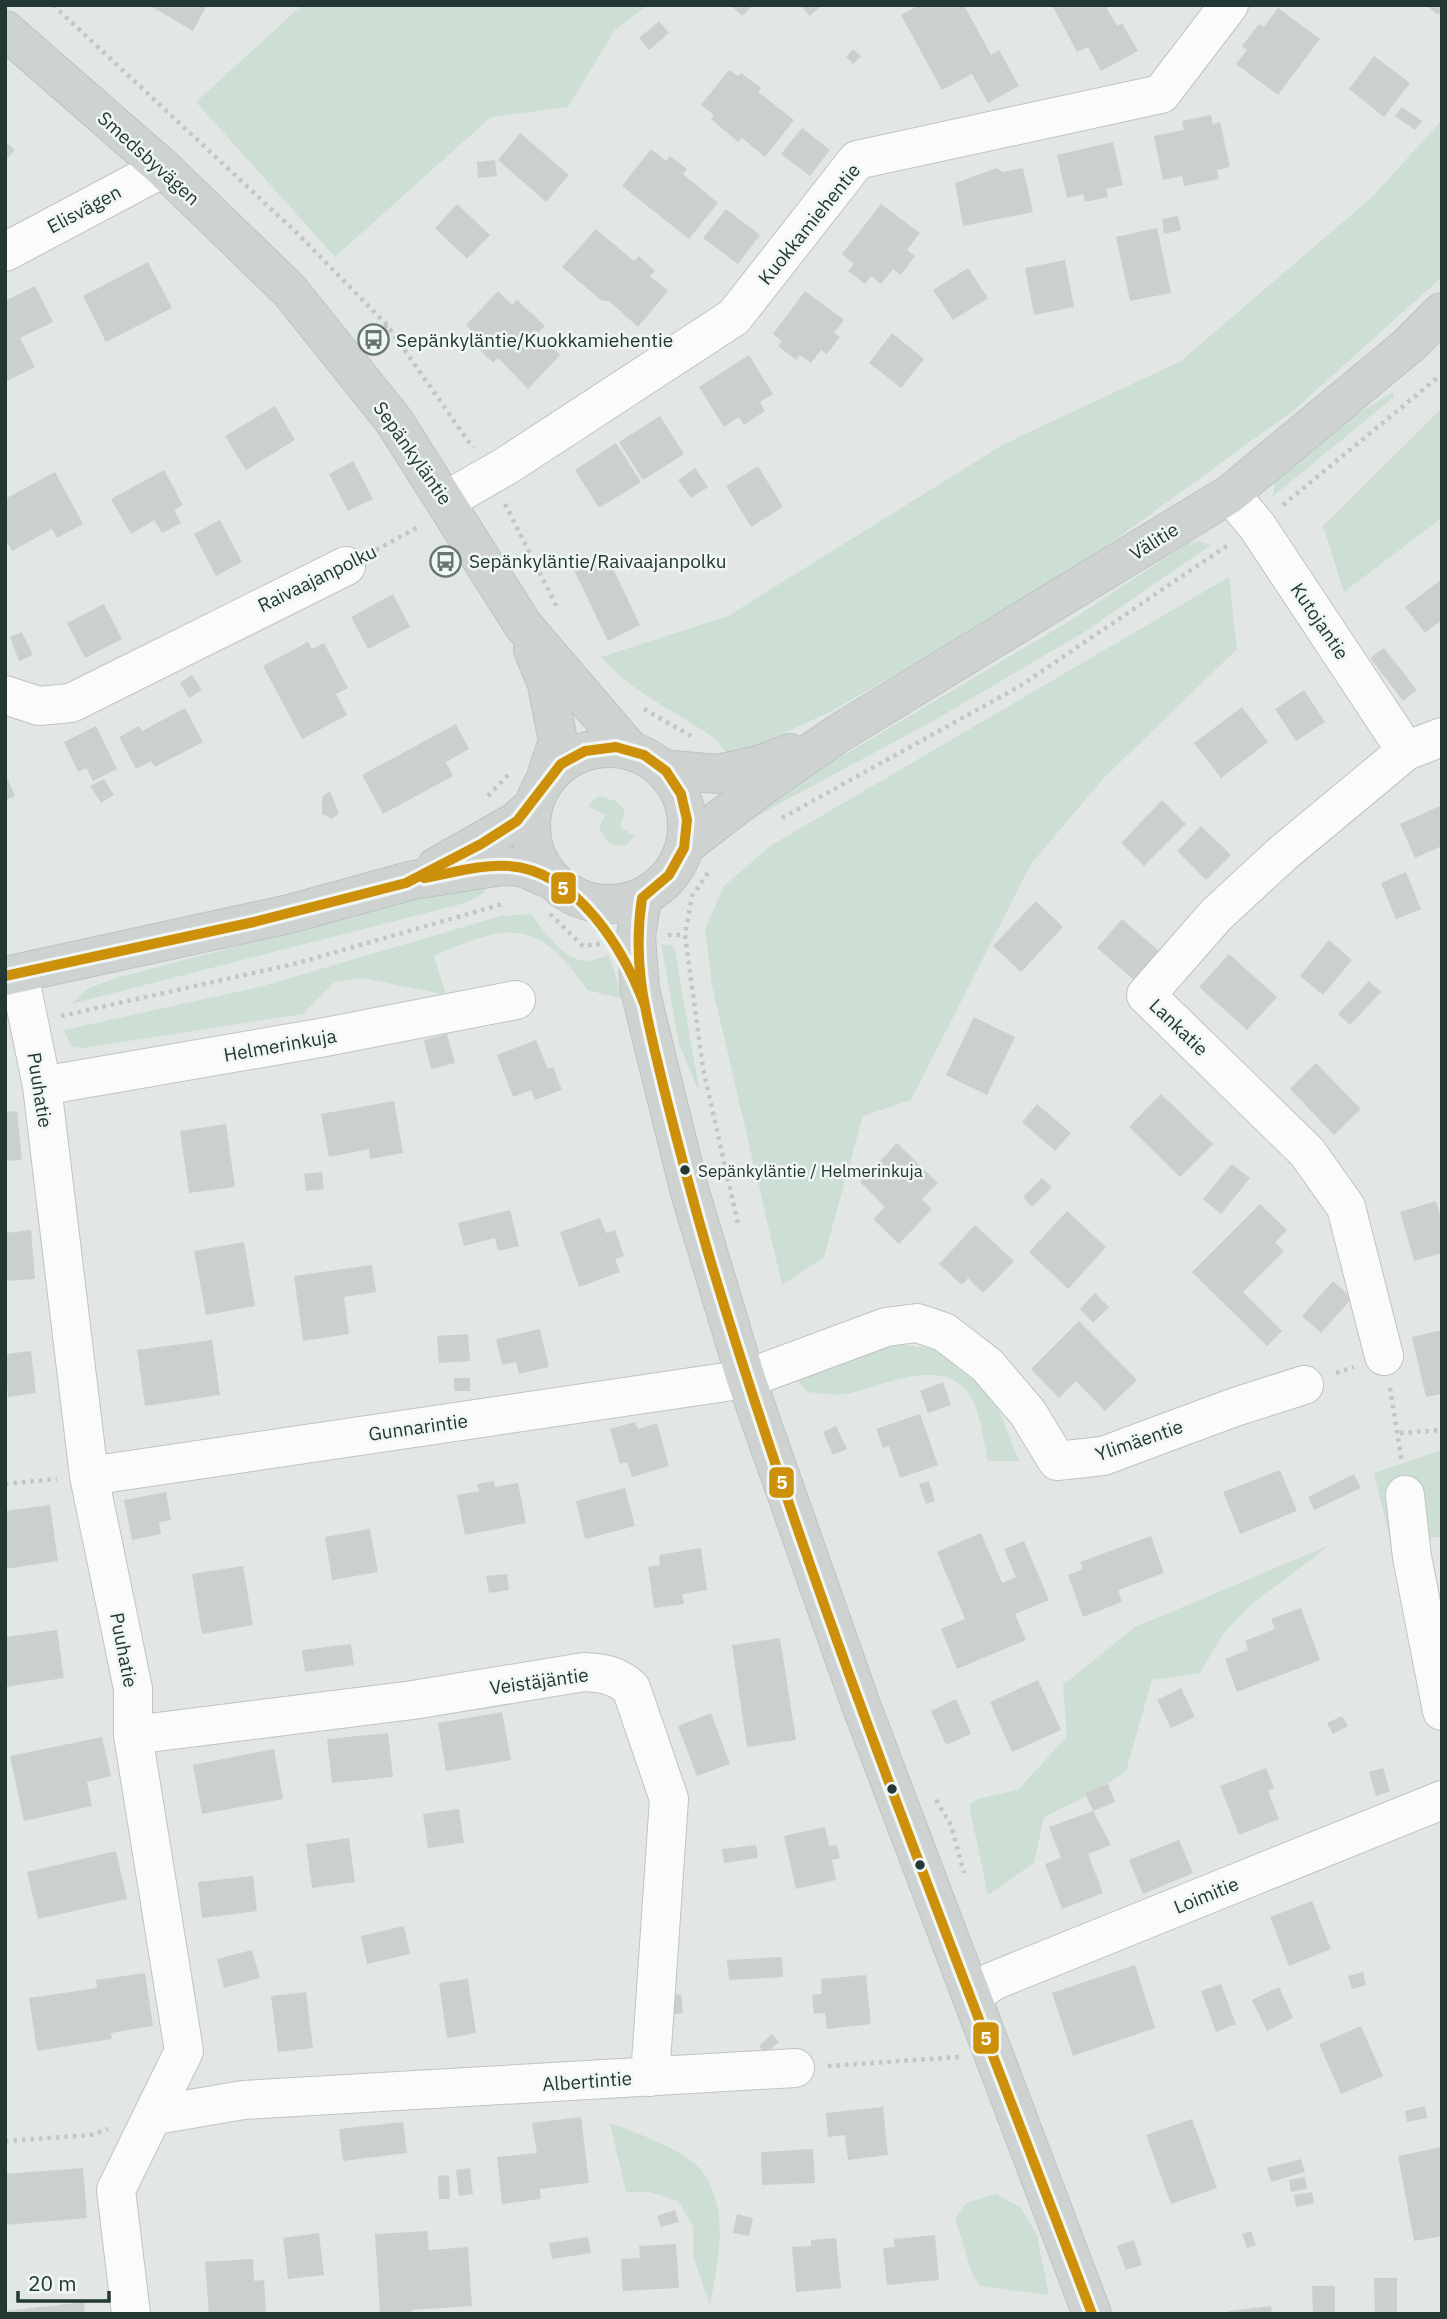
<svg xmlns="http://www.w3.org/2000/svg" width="1447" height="2319" viewBox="0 0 1447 2319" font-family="'IBM Plex Sans',sans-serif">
  <rect width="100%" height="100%" fill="#e2e7e5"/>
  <path fill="#cddfd4" d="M302,5H648L615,30L568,107L491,117L335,257L196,102Z
    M1442,120V277L1294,410L1053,585L830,712L730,758C724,750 717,739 708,734C670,708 633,693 601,657L728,616L1004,444L1181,361L1372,197Z
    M1393,392L1394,397L1272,497L1276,478L1324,434Z
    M1442,408V518L1344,592L1323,526Z
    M1198,541L1211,545L1086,631L933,721L755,817L751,810L1073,619L1186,544Z
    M1229,577L1237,649L1103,779L1031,864L911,1100L863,1116L824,1257L782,1285L712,986L705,929L724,886L770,846Z
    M598,796L616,801L625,811L620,827L635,836L626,845L616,846L607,841L599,828L605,815L588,806Z
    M489,879L483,894L465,903L71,1004L87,989L113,979Z
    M531,914C544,931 563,960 587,961C593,961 602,957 609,955L623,999L587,990C537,917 509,923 434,956L446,995L363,978L335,982L303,1014L83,1048L71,1046L64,1030L259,987L501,916Z
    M661,944L674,946L700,1094L679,1044Z
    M890,1343L934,1349L990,1387L1019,1461H988C983,1440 980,1405 965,1389C934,1357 882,1388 845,1394C834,1396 819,1393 807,1392L799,1383L803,1364Z
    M1442,1450V1537L1390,1539L1374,1473Z
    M1330,1545L1253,1603L1223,1634L1200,1673L1152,1680L1126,1771L1093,1793L1044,1817L1034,1863L988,1895L969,1805L977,1799L1018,1790L1067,1736L1063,1685L1135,1627Z
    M610,2123C634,2132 686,2150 701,2170C731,2209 718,2261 710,2306L693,2256V2226L678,2201L649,2192H626Z
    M996,2194L1021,2208L1037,2235L1049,2295L980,2286L972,2274L955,2218L966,2203Z"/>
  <path fill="#cbd0ce" d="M149,5H207L193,31Z
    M731,5H753L742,16Z
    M800,5H822L810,16Z
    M919,5H964L991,55L999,50L1019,86L988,103L972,74L942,90L901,15Z
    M1052,5H1105L1117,26L1122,23L1138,51L1101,71L1088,47L1077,52Z
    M1426,5H1442V10L1438,15Z
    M1278,8L1320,39L1278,95L1236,64L1247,50L1242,46L1259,24L1264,27Z
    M659,21L669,33L649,50L639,38Z
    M853,49L861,56L853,64L846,57Z
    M1374,56L1410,83L1384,117L1349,89Z
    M729,70L738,76L741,73L761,88L758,92L794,120L765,157L742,138L738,142L711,119L714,115L701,105Z
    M1402,107L1422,121L1415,130L1395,116Z
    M1211,115L1213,124L1220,122L1230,167L1217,170L1219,179L1184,186L1182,176L1163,180L1154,136L1184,130L1182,121Z
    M802,128L830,150L810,176L781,154Z
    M520,133L569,175L546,202L498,160Z
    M5,141L15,150L5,161Z
    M1113,142L1123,185L1106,189L1108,197L1085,202L1083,194L1067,198L1057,155Z
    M651,149L666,161L670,156L687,169L683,174L718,203L689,239L622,186Z
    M495,160L497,176L478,178L477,162Z
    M997,168L1003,172L1023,168L1033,212L963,226L955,183Z
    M457,204L490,235L467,259L435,228Z
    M881,204L920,233L907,250L915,256L901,275L893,269L881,284L871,276L865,284L848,271L854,264L842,254Z
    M726,209L760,235L738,264L703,238Z
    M1178,216L1181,230L1164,234L1162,219Z
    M1157,228L1171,293L1130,301L1116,237Z
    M596,229L634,261L639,256L655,271L650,276L668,291L638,327L609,301H602L562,267Z
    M1065,260L1074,307L1034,315L1025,268Z
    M148,262L172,308L106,342L83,296Z
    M968,268L988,298L953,320L933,290Z
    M35,286L53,322L20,338L35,367L5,382V301Z
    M498,291L512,305L517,300L545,326L538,333L560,355L528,389L498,358L493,363L469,339L474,334L466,325Z
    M805,291L844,320L834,333L840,337L827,354L821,350L811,363L800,355L796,360L778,346L782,341L773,334Z
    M892,333L924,359L901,388L869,363Z
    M749,355L773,394L760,402L765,411L744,425L739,417L724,427L699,387Z
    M275,406L295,440L246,470L225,436Z
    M660,416L684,454L643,480L619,442Z
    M616,443L641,482L599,508L575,470Z
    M353,461L373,499L348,511L329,474Z
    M758,466L783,507L751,527L726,486Z
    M695,468L708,487L691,498L678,480Z
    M164,470L183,505L174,510L181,523L162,533L154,520L131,534L111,499Z
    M55,472L83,524L57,538L52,529L12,551L5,539V499Z
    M220,520L242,562L216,576L194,534Z
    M605,552L640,625L608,641L573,568Z
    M1442,579V620L1425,633L1405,607Z
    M393,594L410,627L368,649L351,617Z
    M104,604L122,639L85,658L67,623Z
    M22,632L33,655L19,661L10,637Z
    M308,642L312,649L324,643L348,688L336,694L347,715L302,739L263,666Z
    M1384,648L1417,690L1403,701L1370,658Z
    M192,675L202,690L189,698L180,683Z
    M1304,690L1325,722L1296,741L1275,709Z
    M1242,707L1268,742L1221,778L1194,743Z
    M185,708L203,742L155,767L151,761L136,769L119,737L139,726L142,731Z
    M456,724L469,749L446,762L453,776L383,814L362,775Z
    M96,726L117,769L93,781L86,768L78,772L64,742Z
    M5,773L15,796L5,800Z
    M104,779L114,795L101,803L90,786Z
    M330,791L339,813L332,819L322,814V797Z
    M1162,800L1186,824L1144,866L1121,843Z
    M1442,805V846L1415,858L1400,824Z
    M1201,826L1231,855L1206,880L1177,851Z
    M1406,872L1421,909L1396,919L1381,883Z
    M1036,901L1063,927L1021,972L993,946Z
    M1122,919L1160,952L1135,981L1097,948Z
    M1329,940L1352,960L1323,995L1300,976Z
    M1229,954L1277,997L1247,1030L1199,987Z
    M1369,981L1381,992L1350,1025L1338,1014Z
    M974,1017L1015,1037L987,1095L946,1075Z
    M447,1034L455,1063L431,1069L424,1040Z
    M536,1040L548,1069L553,1067L562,1090L535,1100L531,1090L513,1097L497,1055Z
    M1316,1063L1361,1109L1334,1135L1290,1089Z
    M1161,1094L1213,1144L1180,1177L1129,1127Z
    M394,1101L403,1153L370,1159L369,1149L329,1157L321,1114Z
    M1037,1104L1071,1133L1055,1151L1022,1122Z
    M17,1111L22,1160L5,1161V1112Z
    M226,1124L235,1187L189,1193L180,1131Z
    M897,1143L938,1183L922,1199L932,1209L899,1244L873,1219L885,1207L860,1182Z
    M1232,1164L1250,1178L1221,1214L1203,1199Z
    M322,1172L324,1189L306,1191L304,1174Z
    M1042,1178L1052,1187L1032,1207L1023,1197Z
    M1436,1201L1442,1222V1253L1414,1261L1400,1212Z
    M1260,1204L1287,1230L1275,1242L1284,1251L1243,1292L1282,1331L1267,1346L1192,1272Z
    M510,1210L519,1246L498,1251L495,1238L464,1246L458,1223Z
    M1067,1211L1106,1247L1068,1289L1029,1252Z
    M600,1218L606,1233L615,1230L624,1256L615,1259L620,1272L579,1287L560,1232Z
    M975,1225L1014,1261L983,1293L968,1278L962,1285L939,1264Z
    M31,1230L35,1279L5,1281V1233Z
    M244,1242L255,1306L206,1315L194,1251Z
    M372,1265L376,1292L344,1297L349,1334L303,1341L294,1276Z
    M1333,1281L1352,1298L1321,1333L1302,1316Z
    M1095,1293L1109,1307L1093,1323L1080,1309Z
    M1079,1321L1137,1380L1105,1411L1076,1381L1059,1398L1031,1369Z
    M540,1329L549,1367L519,1374L516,1362L502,1365L496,1339Z
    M1442,1330V1394L1426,1397L1412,1337Z
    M468,1334L470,1361L439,1363L437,1336Z
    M212,1340L220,1395L145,1406L137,1350Z
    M31,1351L36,1393L8,1397L5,1354Z
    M454,1378H470V1391H454Z
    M943,1382L951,1405L928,1413L920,1391Z
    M920,1414L938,1465L900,1478L889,1446L883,1448L876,1429Z
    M635,1422L638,1429L657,1423L669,1466L632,1477L627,1462L620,1464L610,1429Z
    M836,1426L847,1449L833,1455L823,1432Z
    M1280,1470L1297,1511L1240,1534L1223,1492Z
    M1354,1474L1361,1488L1314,1510L1308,1497Z
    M494,1481L495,1487L518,1483L526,1523L465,1535L457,1495L479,1491L477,1484Z
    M929,1481L935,1501L926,1504L919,1484Z
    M625,1488L635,1526L585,1539L576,1501Z
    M166,1492L171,1520L159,1522L161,1534L132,1540L124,1500Z
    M50,1505L58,1561L5,1569V1511Z
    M370,1529L378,1572L332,1580L325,1537Z
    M981,1533L1002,1583L1016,1577L1004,1549L1024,1541L1049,1600L1015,1614L1026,1640L957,1669L941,1629L965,1619L937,1552Z
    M1151,1536L1164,1573L1118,1590L1122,1602L1083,1617L1068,1575L1083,1569L1080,1562Z
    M701,1548L707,1590L682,1594L684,1604L654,1608L648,1567L660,1565L659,1555Z
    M243,1566L253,1625L202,1634L192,1574Z
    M507,1574L509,1590L489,1593L486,1576Z
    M1301,1608L1320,1660L1237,1692L1225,1659L1248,1650L1245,1641L1275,1629L1271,1619Z
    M57,1630L64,1678L5,1687V1637Z
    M780,1638L796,1740L747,1747L732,1645Z
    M351,1644L354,1665L305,1672L302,1650Z
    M1038,1680L1061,1730L1012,1752L990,1702Z
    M1181,1688L1195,1717L1171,1728L1157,1700Z
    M956,1699L971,1734L946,1745L931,1711Z
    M502,1712L511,1760L446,1771L438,1723Z
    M711,1713L730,1764L697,1776L678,1726Z
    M1342,1716L1348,1726L1333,1734L1327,1723Z
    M388,1733L393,1777L332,1783L327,1739Z
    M102,1737L111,1776L87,1782L92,1806L24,1821L10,1756Z
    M274,1749L283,1799L202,1814L193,1765Z
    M1266,1768L1274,1788L1268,1791L1279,1819L1239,1835L1220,1786Z
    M1383,1768L1390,1791L1376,1796L1369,1772Z
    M1108,1784L1115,1802L1093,1811L1085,1793Z
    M459,1809L464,1843L428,1848L423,1814Z
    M1093,1811L1111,1845L1088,1854L1103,1893L1062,1909L1045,1864L1061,1858L1049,1827Z
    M825,1827L829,1846L837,1845L840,1858L832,1860L836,1880L796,1889L784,1836Z
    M349,1838L355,1882L312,1888L306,1844Z
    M1179,1840L1193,1873L1143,1894L1129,1860Z
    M756,1845L758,1858L724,1863L722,1849Z
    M116,1851L127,1899L38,1919L27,1872Z
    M253,1876L257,1911L202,1918L198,1882Z
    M1312,1901L1331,1949L1289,1966L1270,1917Z
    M404,1926L410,1954L367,1964L361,1936Z
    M252,1950L260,1978L224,1988L217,1959Z
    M782,1957L783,1977L729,1980L727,1960Z
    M1135,1965L1155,2028L1073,2056L1052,1993Z
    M1363,1972L1366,1985L1352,1989L1348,1976Z
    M145,1973L153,2026L111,2033L112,2039L37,2051L29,1998L97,1988L96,1980Z
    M866,1975L871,2024L827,2029L825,2013L814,2014L812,1995L822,1994L821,1979Z
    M468,1979L476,2033L447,2038L439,1983Z
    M1221,1984L1236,2024L1216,2032L1201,1991Z
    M1279,1987L1293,2018L1267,2031L1252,2000Z
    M306,1992L313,2048L278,2052L271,1996Z
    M681,1994L683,2013L664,2016L661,1996Z
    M1361,2026L1383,2076L1341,2094L1319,2044Z
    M772,2034L779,2042L765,2054L759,2046Z
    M1425,2106L1427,2118L1407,2122L1405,2111Z
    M883,2107L888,2155L848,2160L845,2135L828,2137L826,2113Z
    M581,2117L589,2183L540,2189L541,2199L502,2204L497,2157L537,2153L532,2123Z
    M1192,2119L1217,2188L1171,2204L1146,2135Z
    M403,2122L407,2153L343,2161L339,2129Z
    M1442,2147V2236L1414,2241L1398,2156Z
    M813,2149L815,2183L762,2185L761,2152Z
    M1301,2159L1305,2172L1271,2182L1267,2168Z
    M83,2168L87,2218L5,2225V2174Z
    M470,2168L473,2194L459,2196L456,2170Z
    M449,2175L450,2199H439L438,2176Z
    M1305,2177L1307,2189L1291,2192L1289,2180Z
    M1312,2192L1314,2203L1296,2207L1294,2195Z
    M675,2210L679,2222L661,2227L657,2216Z
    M737,2214L753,2218L749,2236L733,2233Z
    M427,2231L429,2250L468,2247L472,2306L411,2310L412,2314H380L375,2234Z
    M1251,2231L1256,2245L1247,2248L1242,2234Z
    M319,2233L324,2275L288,2279L283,2238Z
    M935,2235L939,2280L887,2285L883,2248L895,2247L894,2239Z
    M588,2237L591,2253L552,2259L549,2243Z
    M836,2238L841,2288L796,2292L792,2247L811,2246V2240Z
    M1134,2240L1142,2265L1126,2270L1117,2246Z
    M676,2244L679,2288L623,2291L621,2259L640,2258L639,2246Z
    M253,2259L254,2281L264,2280L266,2314H209L205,2262Z
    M1374,2278H1397V2314H1375Z
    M1312,2286H1335V2314H1313Z
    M84,2302L85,2314H5V2311Z
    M1271,2306L1272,2314H1230L1229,2311Z"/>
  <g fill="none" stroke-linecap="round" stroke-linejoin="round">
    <defs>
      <path id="minor" d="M5,252L163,168
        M1230,494L1257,526L1406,751
        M447,500L506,466L734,317L857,160L1161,94L1229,5
        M5,695L39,706L71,703L346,566
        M19,974L42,1086L89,1476L133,1689V1735L184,2051L116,2190L131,2314
        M42,1086L320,1038L516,1000
        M1384,1356L1346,1207L1307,1152L1146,995L1216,915L1282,854L1406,751L1442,737
        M89,1476L746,1379L886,1327L917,1323L944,1332L987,1365L1028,1413L1057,1461L1103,1456L1235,1407L1304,1385
        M1405,1495L1412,1557L1442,1711
        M133,1735L413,1700L584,1672C603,1673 616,1675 631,1688L669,1799L650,2077
        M972,1996L993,1981L1442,1800
        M156,2115L243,2100L795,2068"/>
      <path id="major" d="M5,30L163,168L289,290L394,421L523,625L630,750
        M533,650L547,684L558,741L545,780
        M531 826a78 78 0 1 1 156 0a78 78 0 1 1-156 0Z
        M662,769L717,774L759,765L790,753
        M687,844L768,782L839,733L1230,494L1409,345L1442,312
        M436,867L515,822L533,806
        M642,898L636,936L640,990L689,1189L746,1379L861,1705L1092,2314
        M5,976L289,914L413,880L502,866L522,867L550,879"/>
    </defs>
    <use href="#minor" stroke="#bfc4c2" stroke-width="40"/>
    <use href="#major" stroke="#bcc3c1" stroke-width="40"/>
    <path stroke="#c0c7c5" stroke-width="4.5" stroke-dasharray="3.5 5" stroke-linecap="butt" d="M53,5L298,234L387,325L473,448
      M373,340L387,325
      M505,504L558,609
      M1283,505L1442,374
      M376,550L420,526
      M644,709L691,736
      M488,796L511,772
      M782,818L1020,686L1228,545
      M708,873L692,896L685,935L703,1068L738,1224
      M550,914L583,946L605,943
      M668,935H685
      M61,1016L298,963L506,903
      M1336,1373L1354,1367
      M1390,1388L1402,1463
      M1400,1433L1442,1430
      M5,1484L57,1479
      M936,1800L951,1825L964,1873
      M828,2066L959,2057
      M5,2141L91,2135L108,2129"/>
    <use href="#minor" stroke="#fbfbfb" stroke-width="38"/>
    <use href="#major" stroke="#ced3d2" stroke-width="38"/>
    <defs>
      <path id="bus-1" d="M424,878C452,873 481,864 509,866C577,871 624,950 645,1006
        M5,976L254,922L406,883L481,844L517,821L561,764L585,751L616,747L644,755L666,771L681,794L687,820L684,848L669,875L642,898C631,969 648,1021 664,1089C678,1145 693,1201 709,1256C817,1615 959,1964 1092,2314"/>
    </defs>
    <use href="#bus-1" stroke="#f0f6f4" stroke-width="16"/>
    <use href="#bus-1" stroke="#cd900a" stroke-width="10"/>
  </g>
  <defs>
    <symbol id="bus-ring" viewBox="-11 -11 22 22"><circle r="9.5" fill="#f0f6f4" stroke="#667572" stroke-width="1.5"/><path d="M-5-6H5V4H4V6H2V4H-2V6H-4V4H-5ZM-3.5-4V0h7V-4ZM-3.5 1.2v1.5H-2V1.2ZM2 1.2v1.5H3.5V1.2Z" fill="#667572"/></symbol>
  </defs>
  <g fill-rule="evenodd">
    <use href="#bus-ring" x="356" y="322" width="35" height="35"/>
    <use href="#bus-ring" x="428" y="544" width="35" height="35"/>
  </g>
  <g fill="#233734" stroke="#f0f6f4" stroke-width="2.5">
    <circle cx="685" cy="1170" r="6"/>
    <circle cx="892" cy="1789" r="6"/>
    <circle cx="920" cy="1865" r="6"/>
  </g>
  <g text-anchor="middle" stroke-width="5" stroke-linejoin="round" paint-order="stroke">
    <g font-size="17" fill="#233734" stroke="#f0f6f4" text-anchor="start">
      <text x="698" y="1177">Sepänkyläntie / Helmerinkuja</text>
    </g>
    <g font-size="19" fill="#233734" stroke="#f0f6f4">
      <text transform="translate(149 158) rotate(42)" y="7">Smedsbyvägen</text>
      <text transform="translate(84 209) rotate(-28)" y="7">Elisvägen</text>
      <text transform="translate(809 224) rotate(-51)" y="7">Kuokkamiehentie</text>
      <text transform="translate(413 453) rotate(55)" y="7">Sepänkyläntie</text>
      <text transform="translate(1154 541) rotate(-32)" y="7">Välitie</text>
      <text transform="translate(317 578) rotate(-26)" y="7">Raivaajanpolku</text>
      <text transform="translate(1320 621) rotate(56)" y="7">Kutojantie</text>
      <text transform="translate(1179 1027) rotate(44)" y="7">Lankatie</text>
      <text transform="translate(280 1045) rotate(-10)" y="7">Helmerinkuja</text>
      <text transform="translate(40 1090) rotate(81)" y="7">Puuhatie</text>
      <text transform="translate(418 1427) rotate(-8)" y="7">Gunnarintie</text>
      <text transform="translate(1139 1440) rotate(-19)" y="7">Ylimäentie</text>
      <text transform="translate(124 1650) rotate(79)" y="7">Puuhatie</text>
      <text transform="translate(539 1681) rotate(-8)" y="7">Veistäjäntie</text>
      <text transform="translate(1206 1895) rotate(-22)" y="7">Loimitie</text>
      <text transform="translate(587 2081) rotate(-4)" y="7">Albertintie</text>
    </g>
    <g font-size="19" fill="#233734" stroke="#f0f6f4" text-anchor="start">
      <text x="396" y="347">Sepänkyläntie/Kuokkamiehentie</text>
      <text x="469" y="568">Sepänkyläntie/Raivaajanpolku</text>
    </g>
  </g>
  <g stroke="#f0f6f4" stroke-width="2.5">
    <rect x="550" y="871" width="27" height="34" rx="7" fill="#cd900a"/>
    <rect x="768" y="1466" width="27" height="33" rx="7" fill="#cd900a"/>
    <rect x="972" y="2021" width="28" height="34" rx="7" fill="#cd900a"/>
  </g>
  <g font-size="19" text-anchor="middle" font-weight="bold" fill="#fff">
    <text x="563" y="895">5</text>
    <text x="782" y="1489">5</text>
    <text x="986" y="2045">5</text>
  </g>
  <rect width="1447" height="2319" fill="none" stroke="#233734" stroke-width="14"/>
  <path d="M18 2291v10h91v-10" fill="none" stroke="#233734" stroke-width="3.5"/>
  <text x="28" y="2291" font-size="21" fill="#233734" stroke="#f0f6f4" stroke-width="5" paint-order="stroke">20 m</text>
</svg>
